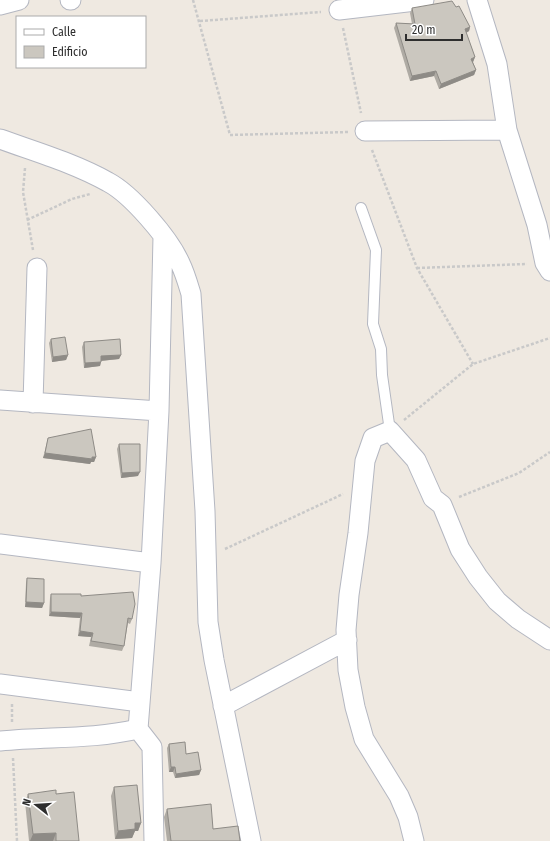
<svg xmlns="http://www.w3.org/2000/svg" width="550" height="841" viewBox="0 0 550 841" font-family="'Fira Sans Condensed',sans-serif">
  <rect width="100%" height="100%" fill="#efe9e1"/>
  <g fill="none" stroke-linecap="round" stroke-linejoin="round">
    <defs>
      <path id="service" d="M361,208L376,250L373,324L381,349L382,375L390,431"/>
      <path id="minor" d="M70,0H71
        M477,0L497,64L507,130L537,225L545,263L550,271
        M0,5L19,0
        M339,10L424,0
        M365,131L507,130
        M0,139C36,152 74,163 108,182C131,194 169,238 180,263C185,273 188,284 191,294L205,511L208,622L214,660L251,841
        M0,400L159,411
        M33,403L37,268
        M0,544L151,563
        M0,684L140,702
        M223,706L347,640
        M0,741C48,736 90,740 138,729
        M154,841L152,747L138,729L151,563L159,411L163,237
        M414,841L408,817L399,796L364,739L355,707L348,670L346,630L349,595L358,533L365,461L373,438L390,431L416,460L433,498L442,505L460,549L478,577L497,601L518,619L550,640"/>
    </defs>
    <use href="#service" stroke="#b4b7c1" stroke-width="12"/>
    <use href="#minor" stroke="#b4b7c1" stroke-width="21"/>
    <path stroke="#c9c9c9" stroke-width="2.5" stroke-dasharray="3 2" stroke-linecap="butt" d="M193,0L230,135L348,132
      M200,21L321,12
      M343,28L361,113
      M372,150L417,268L473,364
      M25,168L23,192L33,250
      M27,220L72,199L90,194
      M417,268L527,264
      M404,420L473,364L550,338
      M459,497L519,473L550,452
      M225,549L343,494
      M12,704V723
      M13,758L17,841"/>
    <use href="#service" stroke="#fff" stroke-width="10"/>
    <use href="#minor" stroke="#fff" stroke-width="19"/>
  </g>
  <path fill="#afaba4" d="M412,8L470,27L469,31L466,33L475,57L473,62L476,70L474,75L439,89L434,76L410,81L394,28L396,23L412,24L410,13Z
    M51,339L68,355L66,360L52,362L49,343Z
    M84,342L121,355L119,359L101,361L100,366L84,368L82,347Z
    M48,438L96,457L94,462H91L90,464L43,458Z
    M119,444L138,476L121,478L117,449Z
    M27,578L44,603L42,608L25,607L26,583Z
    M51,594L81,596L132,619L130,624L128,623L124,646L122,651L89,646L91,637L78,636L80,618L49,616L50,598Z
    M169,744L186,754L201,770L199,775L175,778L173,772H169L167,748Z
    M114,787L141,823L138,831H135L132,838L115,839L111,796Z
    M28,794H56L79,841H29L25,802Z
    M167,809L213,829L240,841H167L164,817Z"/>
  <path fill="#8e8b86" d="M470,27L469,31L464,34L465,29Z
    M475,57L473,62L470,63L471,59Z
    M476,70L474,75L439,89L441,84Z
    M436,71L434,76L410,81L412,76Z
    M68,355L66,360L52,362L53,357Z
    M121,355L119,359L99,361L101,356Z
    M101,362L100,366L84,368L85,363Z
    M45,453L92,457H96L94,462H91L90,464L43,458Z
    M140,472L138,476L121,478L122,473Z
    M26,602L44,603L42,608L25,607Z
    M51,612L82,613L80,618L49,616Z
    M80,631L93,633L91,637L78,636Z
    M171,767H175L173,772H169Z
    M201,770L199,775L175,778L176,774Z
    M135,823H141L138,831H135L132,838L115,839L118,831Z
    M56,833L53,841H30L33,834Z"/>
  <path fill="#cbc7bf" stroke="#8e8b86" d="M452,1L456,7L459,6L470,27L465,29L475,57L471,59L476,70L441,84L436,71L412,76L396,23L415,24L412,8Z
    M65,337L68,355L53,357L51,339Z
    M120,339L121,355L101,356V362L85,363L84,342Z
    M91,429L96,457H92V459L45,453L48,438Z
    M119,444H140V472L122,473Z
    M27,578L44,579V603L26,602Z
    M133,592L135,604L132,619L128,618L124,646L91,641L93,633L80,631L82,613L51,612V594H81V596Z
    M185,742L186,754L198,752L201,770L176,774L175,767H171L169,744Z
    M137,785L141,823H135V829L118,831L114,787Z
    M56,790V794L74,792L79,841H56V833L33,834L28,794Z
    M211,804L213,829L238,826L240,841H171L167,809Z"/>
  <rect x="16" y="16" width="130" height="52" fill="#ffffff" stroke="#ababab"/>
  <rect x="24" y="29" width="20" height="6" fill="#ffffff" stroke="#ababab"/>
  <text x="52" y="36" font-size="12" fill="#2e2e2e">Calle</text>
  <rect x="24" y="46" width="20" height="12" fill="#cbc7bf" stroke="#ababab"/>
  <text x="52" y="56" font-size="12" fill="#2e2e2e">Edificio</text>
  <g transform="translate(36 805) rotate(287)" stroke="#ffffff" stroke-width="3" paint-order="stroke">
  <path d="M0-3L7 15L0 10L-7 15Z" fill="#2e2e2e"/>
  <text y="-6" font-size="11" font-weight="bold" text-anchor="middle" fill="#2e2e2e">N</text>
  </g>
  <path d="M406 34v6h56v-6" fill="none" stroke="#2e2e2e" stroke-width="2"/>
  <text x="412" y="34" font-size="12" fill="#2e2e2e" stroke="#ffffff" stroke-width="3" paint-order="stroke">20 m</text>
</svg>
